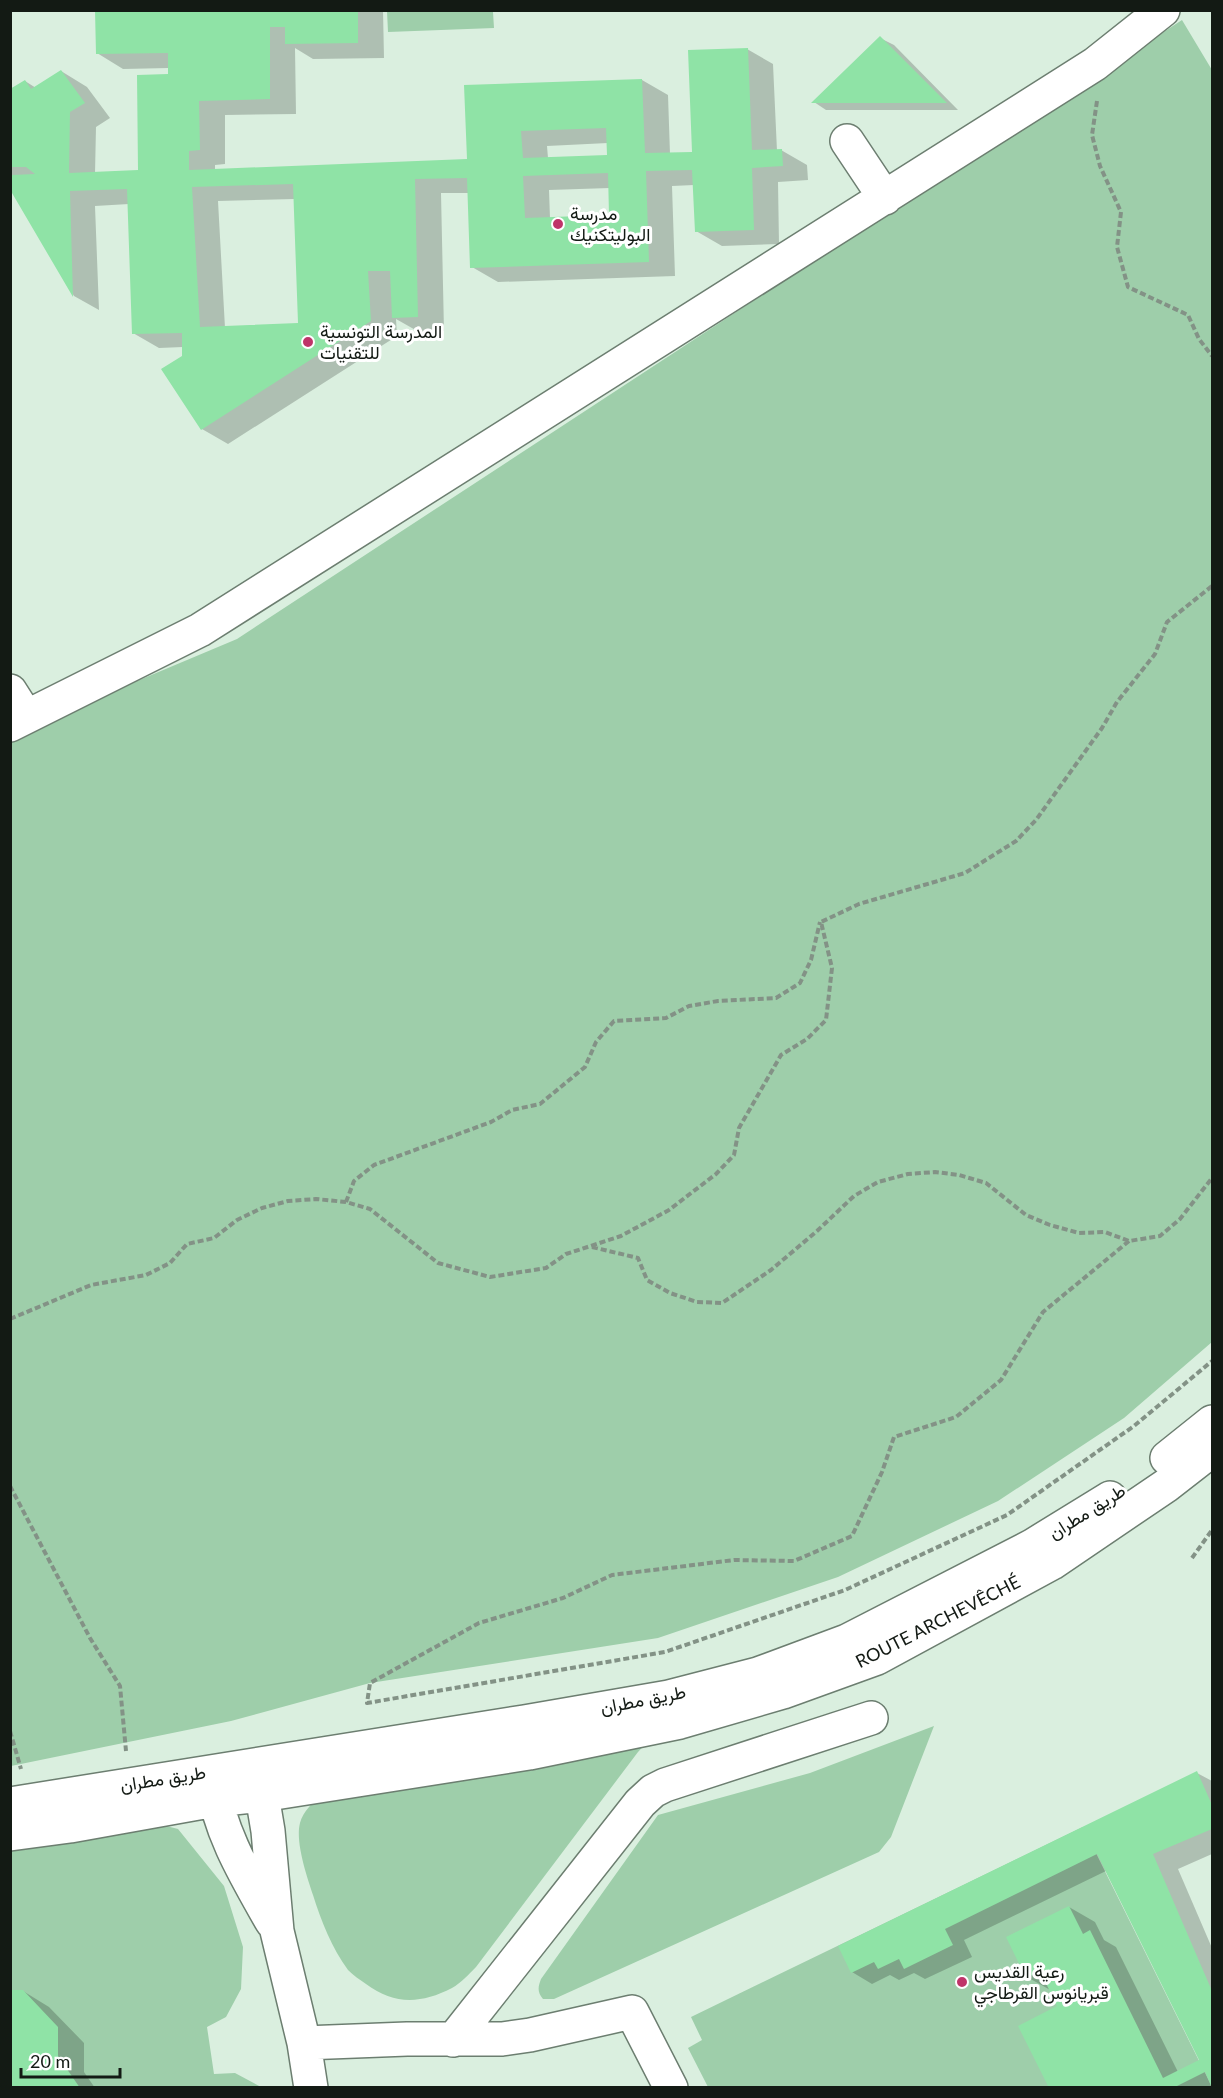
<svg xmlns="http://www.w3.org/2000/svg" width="1223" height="2098" viewBox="0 0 1223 2098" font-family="Lato,Vazirmatn,sans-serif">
  <rect width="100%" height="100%" fill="#daefdf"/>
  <path fill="#9eceaa" d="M387,11V10L533,11L493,12L494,28L388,32Z
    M1182,20L1212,70V1342L1124,1418L998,1501L838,1577L658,1638L370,1683L231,1721L11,1766L10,743L61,713L237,639Z
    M663,1725L638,1752L476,1967C469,1974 461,1983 452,1988C421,2004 394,2005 366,1984C360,1980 353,1975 348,1970C332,1948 321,1921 313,1895C307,1877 295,1842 300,1823C303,1811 313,1803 321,1794Z
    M934,1726L891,1837L879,1852L554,1999H543C537,1992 538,1987 541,1979L658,1815L810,1773Z
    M147,1821L178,1829L224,1886L243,1947L241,1989L226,2017L207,2027L214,2074L235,2073L261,2087H11L10,1831Z
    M1083,1827L1212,2087H708L688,2048L702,2040L691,2017Z"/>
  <path fill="#0003" fill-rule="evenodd" d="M97,10H383L384,58L313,59L295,48L296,114L225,115V164L215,165V170L468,161L466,86L642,80L668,95L670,154L694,153L747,49L773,64L777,151L781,150L807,165L808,180L778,182L779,244L722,246L696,231L694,185L672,186L675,276L498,282L472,267L469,193H441L444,331L419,332L396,319L397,336L228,444L202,429L183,357V347L159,348L133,333L129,204L95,206L99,310L74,296L14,193L13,181L10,180V91L25,81L36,88L61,71L87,87L110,118L96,127L95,174L139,172L169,76V68L123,69L97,53ZM608,143V156L548,158L547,146ZM610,188V216L550,218L549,190ZM295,199L299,324L225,328L218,201Z
    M880,38L894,45L958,110H826L814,102Z
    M1197,1773L1212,1781V1854L1178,1869L1212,1948V2088H1050L1059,2006L1052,1991L1027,1977L1069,1907L1095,1922L1104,1940L1116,1947L1178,2072L1201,2061L1106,1871L964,1940L972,1957L925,1979L914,1973L899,1980L890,1975L872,1984L852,1972Z
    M23,1991L49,2007L84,2043V2072L95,2088H10Z"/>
  <path fill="#8fe3a6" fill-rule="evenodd" d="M95,10H358V43L285,44V27H270V99L199,101L200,150L189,151V170L467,159L464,85L642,79L645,153L692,152L688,50L748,48L752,150L782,149L783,166L752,168L754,230L695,232L692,170L646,171L649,262L470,268L467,178L415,179L418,317L392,318L390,271H368L371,321L201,430L161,369L182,356V333L132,334L127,189L70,191L73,297L12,193V175L35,174L26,167H10V89L25,80L31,89L61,70L85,103L70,112L69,173L138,170L137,75L168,74V53L96,54ZM606,128L607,155L523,158L521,131ZM608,173L609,215L525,218L523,176ZM293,184L298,323L200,327L192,187Z
    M880,36L947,103H811Z
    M1197,1771L1212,1805V1829L1153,1854L1212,1991V2088L1205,2072L1173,2088H1049L1018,2026L1057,2006L1040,1971L1026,1978L1006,1937L1069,1906L1083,1934L1090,1930L1163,2078L1199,2060L1097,1854L945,1929L953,1945L904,1969L899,1959L878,1969L874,1962L851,1973L838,1946Z
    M10,1990H23L58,2027V2056L80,2088H10Z"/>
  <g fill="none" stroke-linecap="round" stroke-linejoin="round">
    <defs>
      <path id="minor" d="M847,141L885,198
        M10,691L26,716
        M10,725L200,630L1095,64L1163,10
        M1167,1458L1212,1422
        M256,1775L262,1795L268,1831L277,1931L304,2043L311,2088
        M212,1780C219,1832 246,1876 272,1922
        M10,1804L524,1722L669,1697L758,1674L847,1641L1032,1546L1110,1498
        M10,1834L70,1826L215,1800L262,1795L529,1753L680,1722L783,1692L877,1658L1052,1563L1167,1485L1212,1450
        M453,2040L640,1803L653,1791L665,1785L871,1718
        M304,2043L407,2039H502L530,2035L632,2012L671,2088"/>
    </defs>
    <use href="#minor" stroke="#6c7e70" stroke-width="36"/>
    <path stroke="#839286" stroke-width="4" stroke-dasharray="6 3" stroke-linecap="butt" d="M1097,101L1092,135L1100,166L1121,212L1117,247L1128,287L1188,315L1199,339L1212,356
      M346,1202L354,1181L374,1165L491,1122L512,1110L540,1104L585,1067L596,1042L614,1021L666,1018L689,1006L718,1001L776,998L800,983L811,960L820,922
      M1129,1241L1043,1312L1001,1380L956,1417L894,1437L882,1472L852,1536L794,1561L734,1560L612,1575L563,1598L479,1623L370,1683L367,1703L665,1652L845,1590L1007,1515L1134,1426L1212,1361
      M592,1247L638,1258L647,1280L670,1293L697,1302L722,1303L771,1270L817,1231L854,1196L878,1182L908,1174L935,1172L959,1175L986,1183L1026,1215L1050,1225L1079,1233L1105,1232L1129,1241L1160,1236L1180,1219L1212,1178
      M10,1319L91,1285L146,1275L170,1263L187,1244L214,1238L237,1220L262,1208L288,1201L316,1199L346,1202L370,1209L438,1263L490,1277L546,1268L566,1254L621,1236L669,1210L716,1174L734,1155L739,1128L781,1055L807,1039L826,1020L832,968L821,922L859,904L965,873L1016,841L1036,820L1102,728L1117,702L1155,654L1167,622L1212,586
      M10,1486L90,1638L120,1686L126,1751
      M1192,1558L1212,1530
      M10,1731L21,1769"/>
    <use href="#minor" stroke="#fff" stroke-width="33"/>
  </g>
  <g fill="#bf3469" stroke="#fff" stroke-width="2">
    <circle cx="558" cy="224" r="6"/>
    <circle cx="308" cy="342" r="6"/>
    <circle cx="962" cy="1982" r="6"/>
  </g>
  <g text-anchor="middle" stroke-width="6" stroke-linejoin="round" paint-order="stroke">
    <g font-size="18" fill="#131a14" stroke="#fff" text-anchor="start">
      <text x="570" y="220">مدرسة<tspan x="570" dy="21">البوليتكنيك</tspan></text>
      <text x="320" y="338">المدرسة التونسية<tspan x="320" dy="21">للتقنيات</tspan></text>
      <text x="974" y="1978">رعية القديس<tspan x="974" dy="21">قبريانوس القرطاجي</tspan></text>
    </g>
    <g font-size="18" fill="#131a14" stroke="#fff">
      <text transform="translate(1087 1512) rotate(-32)" y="6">طريق مطران</text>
      <text transform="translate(938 1622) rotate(-27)" y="6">ROUTE ARCHEVÊCHÉ</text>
      <text transform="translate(643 1700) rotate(-11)" y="6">طريق مطران</text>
      <text transform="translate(163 1779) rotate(-9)" y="6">طريق مطران</text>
    </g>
  </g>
  <rect width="1223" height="2098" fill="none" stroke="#131a14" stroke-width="24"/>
  <path d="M21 2068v9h99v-9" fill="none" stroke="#131a14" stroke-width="3"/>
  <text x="30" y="2068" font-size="18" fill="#131a14" stroke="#ffffff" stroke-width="4.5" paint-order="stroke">20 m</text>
</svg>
